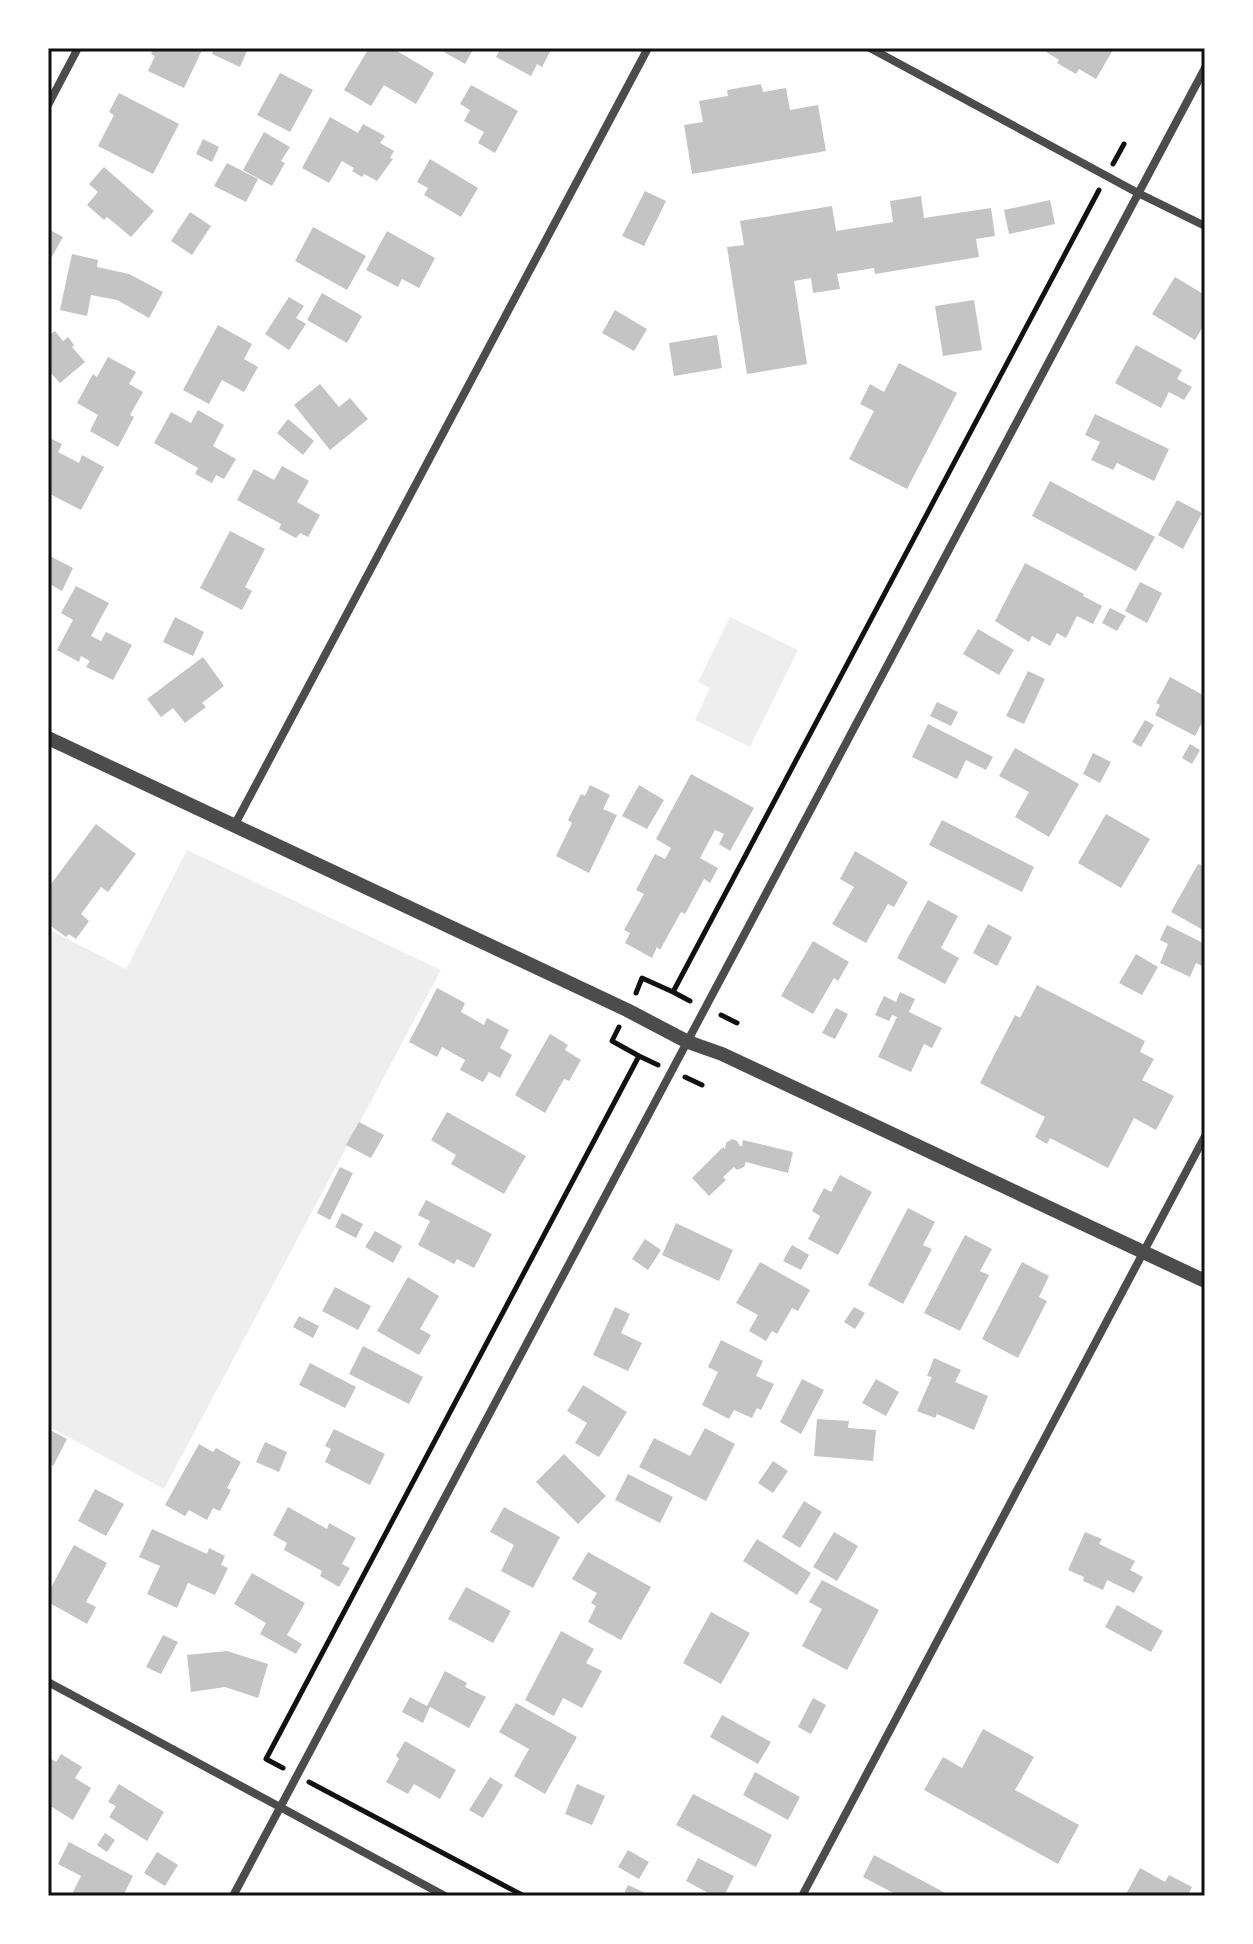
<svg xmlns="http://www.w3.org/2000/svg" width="1253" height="1944" viewBox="0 0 1253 1944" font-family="Montserrat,sans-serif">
  <rect width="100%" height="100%" fill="#fff"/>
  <path fill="#eee" d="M730,617L798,650L750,747L695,720L710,688L698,682Z
    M187,850L441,970L164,1489L48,1426V929L126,969Z"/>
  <path fill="#c4c4c4" d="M154,48H203L184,88L148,71L155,56L151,54Z
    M214,48H240L247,51L240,67L212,54Z
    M369,48H392L434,73L416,104L384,85L371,106L344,90Z
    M437,48H474L465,64Z
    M501,48H552L542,67L537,64L531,76L496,57Z
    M1040,48H1114L1096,79L1079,69L1076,74L1057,63L1059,60Z
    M280,73L313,90L290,132L257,115Z
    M761,84L763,92L786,88L790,110L818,105L826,151L692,174L684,125L703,122L699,101L728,96L727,90Z
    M471,85L518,111L495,153L478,143L484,132L464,121L470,110L460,104Z
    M119,93L179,124L153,174L98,146L114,115L109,112Z
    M330,117L358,133L363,124L385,136L380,143L394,151L390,158L393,159L377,181L364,174L362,177L352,171L354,168L342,161L329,183L302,168Z
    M264,132L290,147L281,161L285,163L272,186L243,170Z
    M203,139L219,147L212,162L196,154Z
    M430,159L478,188L461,217L424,195L428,188L417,182Z
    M227,163L258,179L246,202L214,186Z
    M104,167L154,211L131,237L107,217L104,220L87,205L98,192L89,184Z
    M645,191L666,201L644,246L622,236Z
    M921,196L924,218L991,208L995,236L976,239L979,257L875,274L874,268L837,274L840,289L813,293L811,278L794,281L807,364L747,374L727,247L744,245L740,221L832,206L836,231L893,222L890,201Z
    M1050,200L1055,224L1009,234L1004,210Z
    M190,212L211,226L192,255L171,241Z
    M313,227L366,256L347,290L295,261Z
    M48,229L63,237L50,260L48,259Z
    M387,231L435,258L419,288L402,279L398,287L366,270Z
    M72,254L98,260L97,267L129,274L163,292L149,318L117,300L91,295L87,316L60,310Z
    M1175,277L1205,295V323L1195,340L1152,314Z
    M322,293L362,316L347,343L307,320Z
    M289,297L304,306L296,318L306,324L289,350L265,334Z
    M974,300L982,350L943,356L935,306Z
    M615,310L647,329L634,351L602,333Z
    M218,325L252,344L244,359L258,367L244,392L222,380L209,404L183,390Z
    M55,331L63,341L68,337L74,345L72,347L85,362L60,383L48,370V336Z
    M717,335L722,368L674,376L669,343Z
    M1136,345L1182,370L1177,379L1192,387L1184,400L1169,392L1161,408L1115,383Z
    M108,357L136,372L129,384L143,392L130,415L134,417L118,447L90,431L98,415L77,403L93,374L97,377Z
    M899,363L957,393L907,489L849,459L874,411L860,404L870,384L884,392Z
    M320,384L339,407L350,398L368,419L330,450L294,405Z
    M198,410L224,425L213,446L236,459L224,479L216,475L212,483L195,474L198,468L154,443L171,412L191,423Z
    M1095,414L1169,449L1154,481L1117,463L1113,470L1091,460L1100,442L1085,435Z
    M288,419L314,441L303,455L277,433Z
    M48,437L62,444L58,452L79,463L82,455L104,467L81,510L48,493Z
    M282,466L309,481L297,502L320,515L308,537L300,533L296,538L279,529L281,524L237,500L254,469L274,480Z
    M1050,481L1155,537L1136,571L1032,516Z
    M1177,500L1202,513L1183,549L1158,535Z
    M230,531L265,549L245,587L252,591L242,610L200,588Z
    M48,555L73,568L62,591L48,583Z
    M1025,563L1084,594L1083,596L1102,606L1093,624L1077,616L1066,638L1057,633L1050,646L1032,636L1029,642L995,621Z
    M1140,582L1162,593L1147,623L1125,611Z
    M76,586L109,603L91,636L101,641L106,632L132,645L113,680L86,667L90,661L81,656L79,662L57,650L73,620L61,613Z
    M1110,608L1126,616L1117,631L1102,623Z
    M175,617L204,632L193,656L163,642Z
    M978,629L1014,650L999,675L963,654Z
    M203,657L224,686L202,703L206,707L185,723L173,708L161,717L147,699Z
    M1028,671L1045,679L1024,724L1006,716Z
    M1170,677L1205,696V717L1195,736L1155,715L1160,705L1156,703Z
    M937,702L958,712L951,726L930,716Z
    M1145,720L1154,725L1141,747L1132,742Z
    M928,724L993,757L986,770L966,760L957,779L912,757Z
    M1190,744L1200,750L1192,764L1182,758Z
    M1015,748L1079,784L1049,837L1015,817L1029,792L999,776Z
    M1093,753L1111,762L1100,783L1083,774Z
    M691,774L754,808L730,851L719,844L724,834L715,830L700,858L718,868L710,883L704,879L685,914L681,912L660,950L657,947L652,958L625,943L630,933L624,930L644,894L636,890L655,854L665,859L671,848L656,839Z
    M590,785L610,795L603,809L617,815L589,873L556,856L572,823L568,820L581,794L585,796Z
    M639,785L664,800L647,829L622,816Z
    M1106,814L1150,839L1121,888L1078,863Z
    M942,820L1034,867L1022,892L929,845Z
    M96,824L136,854L108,892L101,887L81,914L89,921L76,939L69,934L66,937L48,924V888Z
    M855,851L908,882L894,907L888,904L866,943L832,924L854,887L840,879Z
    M1198,864L1205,867V931L1171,912Z
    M928,900L958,916L941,948L959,958L945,984L897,958Z
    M988,924L1012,937L997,966L973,953Z
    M1167,925L1205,944V959L1202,966L1196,963L1190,977L1160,963L1168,944L1160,940Z
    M813,941L849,962L838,981L834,978L813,1014L781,996Z
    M1136,954L1158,967L1142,995L1119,983Z
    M1037,985L1145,1041L1140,1052L1154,1059L1142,1080L1174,1096L1156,1130L1134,1118L1108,1168L1050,1138L1047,1144L1035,1137L1045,1117L980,1083L1015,1015L1020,1018Z
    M437,988L465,1003L461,1012L484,1025L487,1018L509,1030L500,1048L512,1055L500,1078L489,1072L483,1082L460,1070L465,1060L442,1047L437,1057L409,1042Z
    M900,992L915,999L909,1012L942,1028L932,1048L924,1044L911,1072L878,1057L897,1017L892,1015L889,1021L875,1015L884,996L896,1002Z
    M836,1008L848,1014L835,1039L822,1033Z
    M550,1034L568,1045L565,1050L581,1060L569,1081L564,1079L545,1113L515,1095Z
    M447,1112L526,1156L504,1194L451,1164L456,1155L431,1140Z
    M359,1122L384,1135L371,1158L346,1145Z
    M732,1139L737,1141L740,1146H742L743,1140L793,1152L788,1173L746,1162L744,1167L737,1170L734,1167L723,1177L726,1180L709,1196L692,1178L723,1147L725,1149L726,1143Z
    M340,1167L353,1173L330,1220L317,1213Z
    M840,1175L872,1192L838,1255L808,1239L820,1216L812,1211L824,1188L831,1192Z
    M426,1200L492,1234L474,1268L457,1259L454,1264L418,1245L430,1221L418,1215Z
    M908,1208L935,1222L923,1245L932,1249L903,1304L868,1285Z
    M342,1213L363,1224L356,1238L335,1227Z
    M676,1223L733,1250L719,1281L662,1255Z
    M375,1231L402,1246L393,1263L365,1247Z
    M965,1235L992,1249L980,1271L989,1275L960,1331L924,1313Z
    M645,1239L661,1250L648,1270L632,1259Z
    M792,1245L809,1255L801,1270L783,1261Z
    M760,1262L810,1290L798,1311L792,1308L777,1334L772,1331L766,1341L749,1331L758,1315L736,1303Z
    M1022,1262L1049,1276L1039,1297L1047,1301L1018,1358L982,1339Z
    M408,1277L439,1296L420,1329L431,1335L419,1355L377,1331Z
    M335,1287L371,1306L358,1330L322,1311Z
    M615,1307L630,1314L621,1333L642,1343L628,1371L593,1355Z
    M854,1307L865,1313L855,1329L844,1322Z
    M299,1316L319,1326L313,1338L293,1327Z
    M721,1340L763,1361L756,1376L774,1384L761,1410L757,1408L752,1418L734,1410L729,1419L702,1405L718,1372L708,1367Z
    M363,1346L423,1377L409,1404L349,1374Z
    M934,1358L961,1370L955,1382L988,1396L974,1430L937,1414L935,1418L917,1411L932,1377L927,1376Z
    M310,1363L356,1387L345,1408L299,1385Z
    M802,1379L824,1390L801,1434L780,1422Z
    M876,1379L899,1392L886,1416L862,1403Z
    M583,1385L627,1412L599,1457L575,1443L587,1423L567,1411Z
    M817,1419L849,1421L848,1428L876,1430L873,1461L814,1456Z
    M705,1428L735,1444L706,1501L639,1467L654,1438L690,1456Z
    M48,1429L67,1439L53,1466L48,1463Z
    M334,1429L385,1454L370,1485L325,1462L331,1449L325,1446Z
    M265,1442L287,1452L279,1472L256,1462Z
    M199,1444L213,1452L216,1448L241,1462L227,1488L231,1490L220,1511L213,1508L207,1520L189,1510L185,1516L165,1505Z
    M564,1454L606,1496L578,1524L536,1482Z
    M773,1461L788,1471L773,1493L758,1483Z
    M628,1474L673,1497L660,1523L615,1500Z
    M95,1489L124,1504L106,1536L78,1521Z
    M804,1501L822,1512L800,1548L782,1537Z
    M288,1507L327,1529L329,1523L356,1538L342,1564L350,1568L339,1587L320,1576L322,1571L284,1550L287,1543L273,1535Z
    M504,1507L560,1537L533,1588L501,1571L514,1545L490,1532Z
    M152,1529L207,1554L209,1548L225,1556L221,1565L228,1568L215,1595L188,1583L177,1608L147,1594L160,1566L139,1557Z
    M834,1532L858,1546L837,1581L813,1567Z
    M1085,1532L1102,1539L1099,1544L1135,1561L1130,1570L1143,1577L1134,1593L1107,1580L1103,1590L1083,1581L1084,1577L1068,1570Z
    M757,1539L811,1573L797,1595L743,1561Z
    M74,1545L107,1563L86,1602L96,1607L87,1624L48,1602V1593Z
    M588,1552L651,1587L621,1640L588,1622L596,1606L591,1603L597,1593L572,1579Z
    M252,1573L305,1603L287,1635L302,1644L296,1654L260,1634L266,1623L234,1604Z
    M822,1580L879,1610L847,1670L802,1646L822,1609L809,1602Z
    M466,1587L511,1611L493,1643L448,1619Z
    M1117,1605L1163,1631L1151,1652L1105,1627Z
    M711,1612L750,1633L721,1684L683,1663Z
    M561,1631L594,1649L586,1663L602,1671L582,1708L563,1698L554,1716L525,1700Z
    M163,1635L178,1642L161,1674L146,1667Z
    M227,1651L268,1664L258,1698L225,1687L191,1692L187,1655Z
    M445,1671L467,1683L465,1687L486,1697L469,1728L430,1707L423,1723L402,1712L410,1697L427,1706Z
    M813,1698L826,1705L811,1734L798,1727Z
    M516,1703L577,1737L545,1794L514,1776L529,1749L499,1732Z
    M722,1715L771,1742L758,1764L710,1737Z
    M983,1729L1034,1757L1015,1790L1079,1825L1058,1864L924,1790L943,1757L962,1768Z
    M405,1741L456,1770L440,1799L414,1784L408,1794L386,1782L399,1759L396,1756Z
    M61,1754L82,1767L75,1778L91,1788L73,1820L52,1807L48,1813V1757L56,1762Z
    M755,1772L800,1797L788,1820L743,1795Z
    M490,1777L503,1785L483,1818L469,1810Z
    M119,1784L164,1812L147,1841L109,1817L116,1806L108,1802Z
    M577,1784L605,1796L592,1825L565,1814Z
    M693,1794L772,1835L756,1867L676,1825Z
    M105,1833L115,1840L107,1852L97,1845Z
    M69,1842L133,1876L123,1896H71L81,1876L58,1864Z
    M628,1850L649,1862L639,1879L618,1867Z
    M157,1852L178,1865L165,1886L144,1873Z
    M874,1855L951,1896H899L863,1877Z
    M698,1858L734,1876L724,1896H714L686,1881Z
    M1140,1868L1165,1882L1169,1875L1192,1887L1189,1893L1194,1896H1125Z
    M628,1885L652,1896H623Z"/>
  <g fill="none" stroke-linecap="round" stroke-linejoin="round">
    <path stroke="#111" stroke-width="5" d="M1113,164L1124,144
      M673,992L690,1001
      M636,993L642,978L673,992L1099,190
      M721,1015L737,1023
      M639,1056L658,1065
      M685,1077L702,1085
      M283,1768L266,1759L639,1056L612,1041L619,1027
      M309,1782L524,1896"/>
    <path stroke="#4c4c4c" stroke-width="8" d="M870,48L1138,193L1205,226
      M48,105L78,48
      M234,826L648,48
      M48,1682L445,1896
      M233,1896L1205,68
      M802,1896L1205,1136"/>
    <path stroke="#4c4c4c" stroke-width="14" d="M48,738L627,1010L688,1042L722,1054L1205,1281"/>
  </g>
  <rect width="1253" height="1944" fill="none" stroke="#ffffff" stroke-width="100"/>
  <rect x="50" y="50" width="1153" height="1844" fill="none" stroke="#111" stroke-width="3"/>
</svg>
